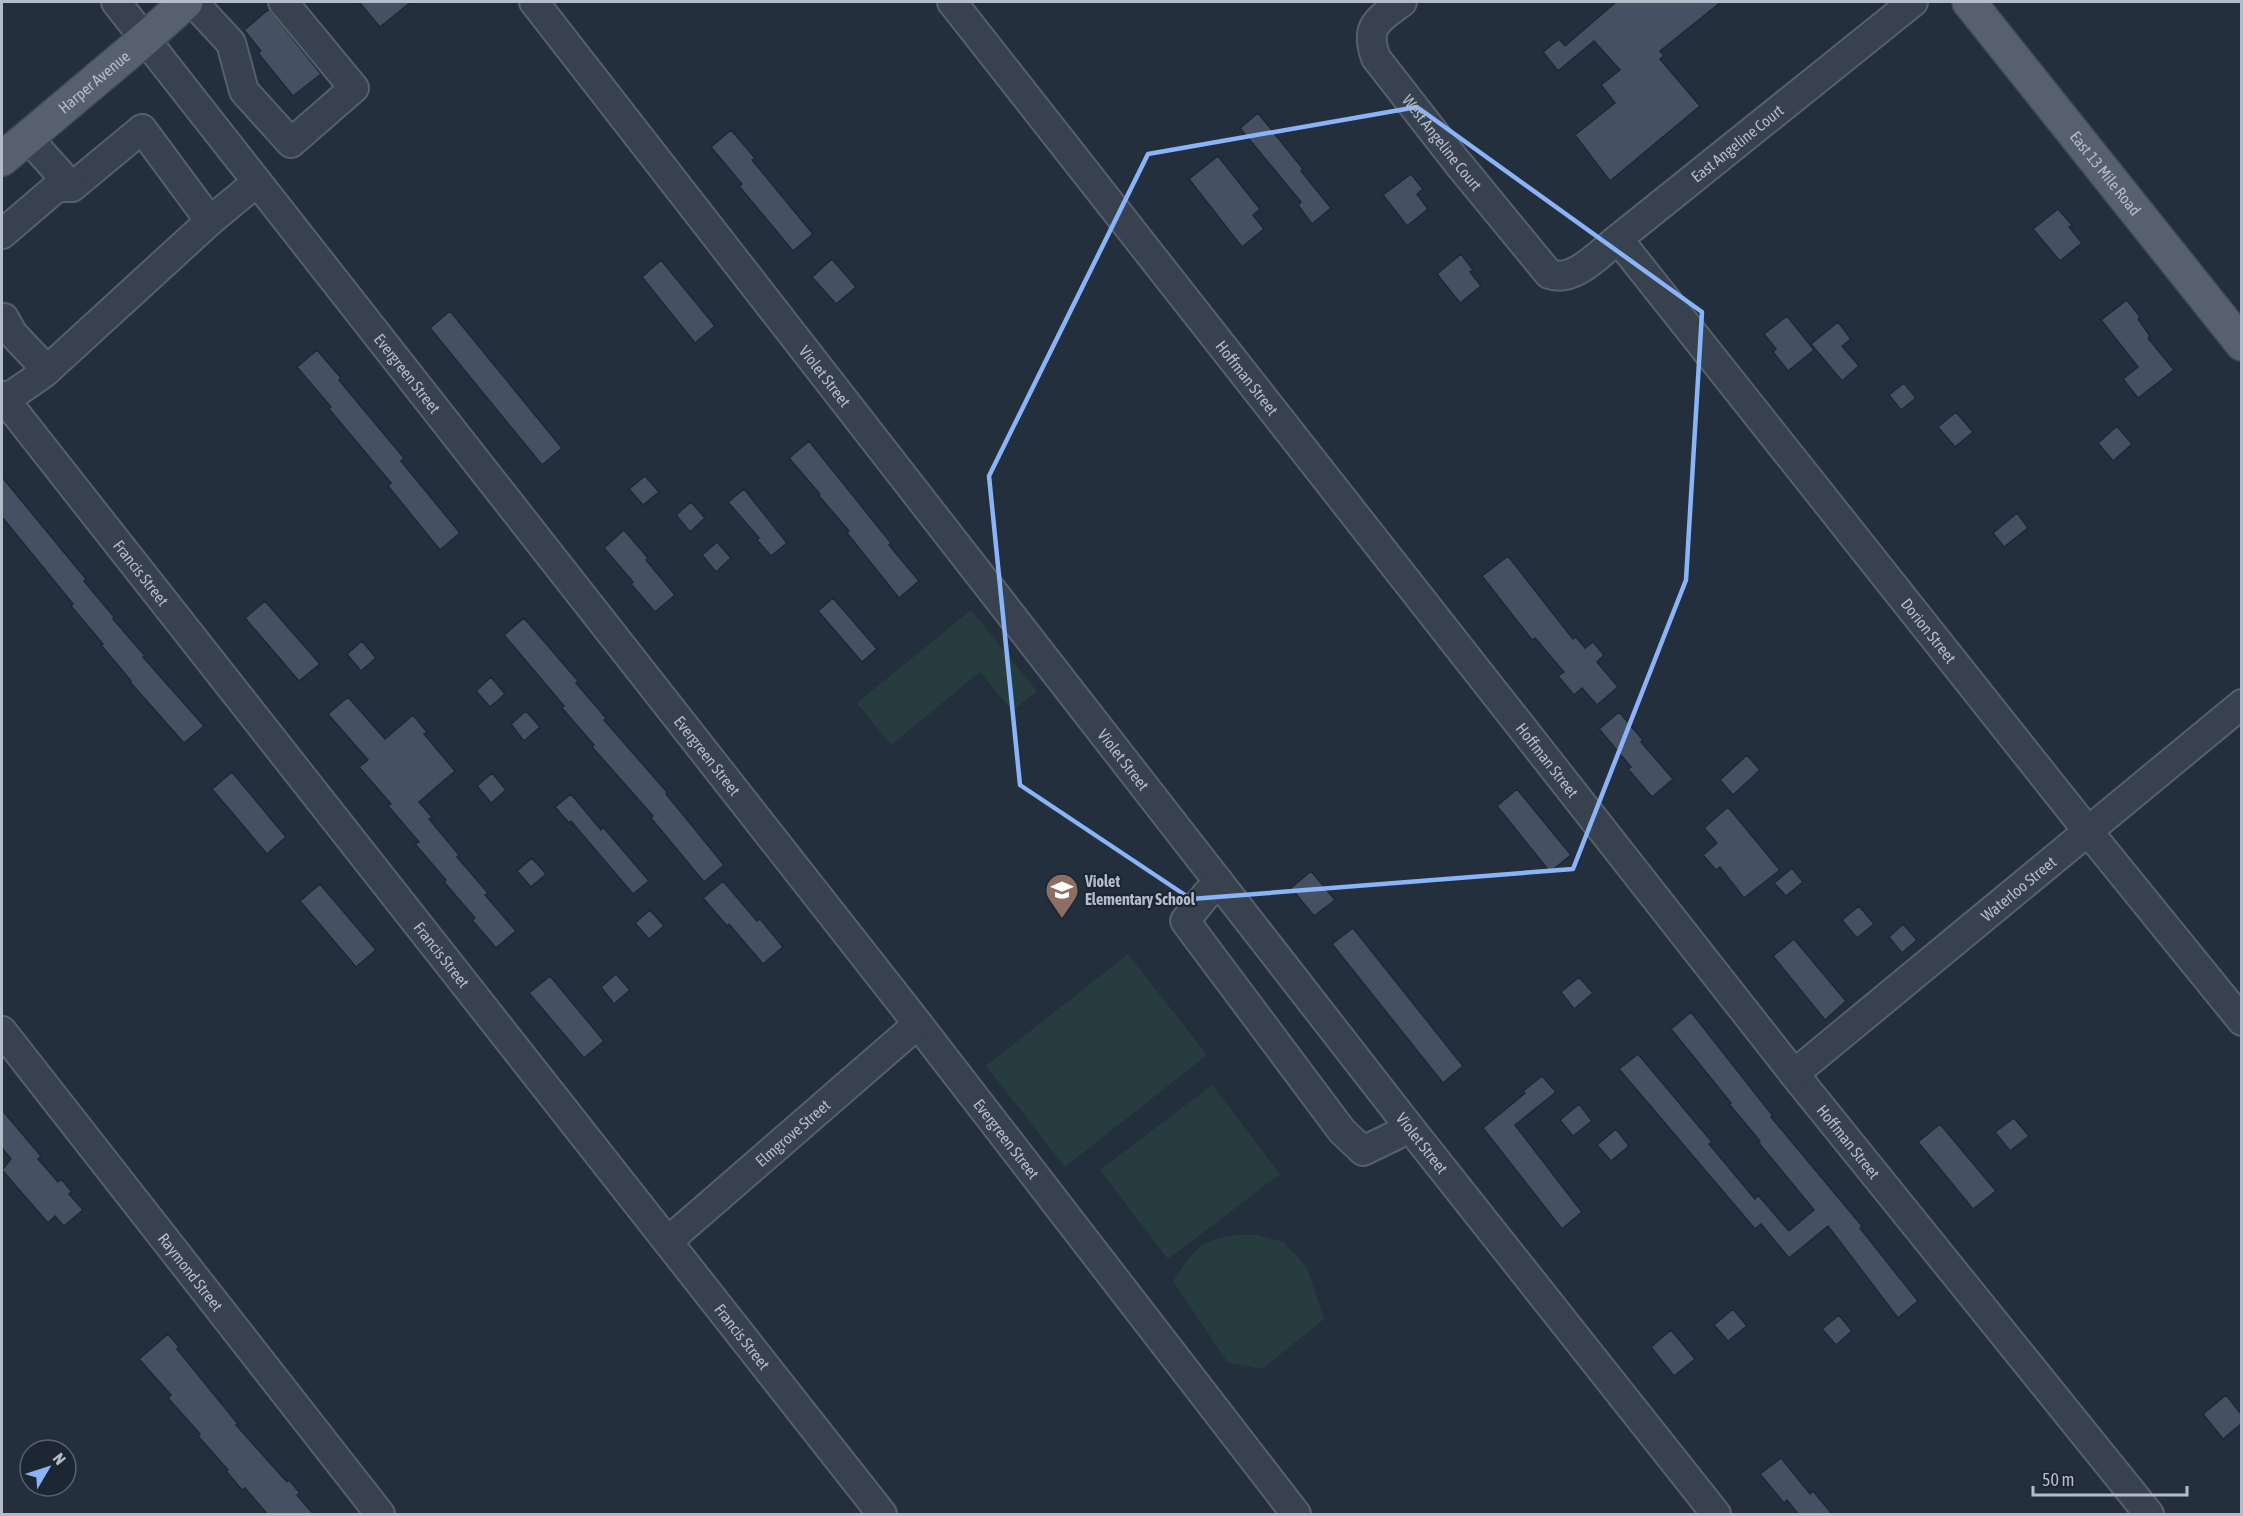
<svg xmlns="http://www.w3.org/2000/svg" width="2243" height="1516" viewBox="0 0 2243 1516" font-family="'Asap Condensed',sans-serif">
  <rect width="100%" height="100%" fill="#242f3e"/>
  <path fill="#263c3f" d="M971,610L1037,691L1012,711L980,672L891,745L857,703Z
    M1128,954L1207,1055L1065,1167L986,1066Z
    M1212,1085L1280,1174L1168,1259L1100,1170Z
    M1237,1235H1257L1284,1242L1307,1268L1324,1319L1262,1369L1228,1363L1173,1281C1195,1250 1198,1240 1237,1235Z"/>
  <path fill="#455162" stroke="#1f2835" stroke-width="1.5" d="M359,2H411L380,27Z
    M1616,2H1721L1660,51L1664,56L1660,59L1700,106L1610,181L1575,135L1615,103L1601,85L1620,70L1594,41L1558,71L1543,52L1559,39L1565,46Z
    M269,9L321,74L293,96L258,53L261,51L244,30Z
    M1258,113L1303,169L1301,171L1331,208L1312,224L1298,205L1301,202L1240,128Z
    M731,130L755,158L752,160L813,234L793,251L739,186L742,184L711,147Z
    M1218,156L1260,209L1253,215L1264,229L1242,247L1189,179Z
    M1411,174L1423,189L1417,194L1428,209L1407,226L1383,195Z
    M2058,209L2072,225L2069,227L2082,243L2060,261L2033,229Z
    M1461,254L1473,270L1470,272L1481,286L1460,303L1437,274Z
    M832,259L856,287L836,304L812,277Z
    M661,260L715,326L695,343L642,277Z
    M2127,300L2140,317L2138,319L2150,336L2148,338L2174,370L2138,398L2123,379L2138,367L2101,320Z
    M450,311L562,448L542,465L430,328Z
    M1787,316L1814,350L1788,371L1773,352L1776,349L1764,334Z
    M1838,322L1851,339L1842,346L1859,366L1842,381L1811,344Z
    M317,350L341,378L339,380L404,458L401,461L460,533L440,550L388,486L391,483L329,409L331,407L297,367Z
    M1904,383L1916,398L1901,410L1889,395Z
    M1956,412L1973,432L1955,447L1938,427Z
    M2117,426L2132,444L2113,461L2098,443Z
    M809,441L891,543L889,545L919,581L899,598L847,533L849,531L819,496L820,494L789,458Z
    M645,476L659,492L643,505L629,489Z
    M2,477L86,579L84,581L114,617L113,619L145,656L143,657L204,726L184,743L130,682L131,681L101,645L103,644L71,606L73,604L2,517Z
    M744,489L787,543L771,556L757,540L759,538L728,502Z
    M691,502L705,518L690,532L676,515Z
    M2017,513L2028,528L2004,547L1993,533Z
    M624,530L648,558L646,560L675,595L655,612L631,584L633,582L604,548Z
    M717,542L731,558L716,572L702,555Z
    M1508,556L1573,639L1576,637L1585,648L1593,642L1604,655L1597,662L1618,687L1597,705L1582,688L1574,695L1558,676L1564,672L1535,638L1532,640L1482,576Z
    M833,598L877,649L862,662L818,611Z
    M265,601L320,664L299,681L245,618Z
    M524,618L578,681L576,683L606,718L604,720L667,792L666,794L724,865L704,882L651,818L653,816L592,747L594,745L562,708L564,706L504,635Z
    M362,641L376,658L361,671L347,654Z
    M491,677L505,694L490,707L476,691Z
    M348,697L385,739L413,715L427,732L424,734L455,771L419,802L432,817L429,819L459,855L457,857L488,893L485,895L516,931L496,948L472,920L475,918L444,882L446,880L415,844L419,842L388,806L391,804L359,767L368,760L328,714Z
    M526,711L540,727L524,741L511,724Z
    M1619,712L1643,740L1641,742L1673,779L1652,797L1628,769L1631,767L1599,729Z
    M1747,755L1760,770L1733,795L1720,780Z
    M232,772L286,837L267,854L212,789Z
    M492,773L506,790L491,803L477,786Z
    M1517,789L1571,855L1550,872L1497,806Z
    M571,794L601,830L603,827L649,881L633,894L571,821L569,823L555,807Z
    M1728,807L1780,870L1744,898L1720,867L1716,870L1703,855L1717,843L1704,828Z
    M532,858L546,874L531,887L517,871Z
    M1792,868L1803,882L1786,896L1774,883Z
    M1311,871L1335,900L1314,916L1291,888Z
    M723,881L757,921L760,919L783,947L763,964L729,924L727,926L703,898Z
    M320,884L376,950L356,967L300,901Z
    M1859,906L1874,924L1857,938L1842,920Z
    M650,910L664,926L649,939L635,923Z
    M1903,924L1917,940L1902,953L1889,937Z
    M1353,928L1463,1066L1443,1083L1332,944Z
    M1794,939L1846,1001L1825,1020L1773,956Z
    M616,974L630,990L614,1004L601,987Z
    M550,976L604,1041L584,1058L529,993Z
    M1579,977L1593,993L1574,1009L1561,992Z
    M1691,1012L1773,1116L1771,1117L1862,1226L1860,1228L1918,1301L1898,1318L1828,1226L1789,1258L1761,1224L1755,1229L1619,1069L1638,1054L1712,1142L1709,1144L1755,1199L1758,1195L1789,1231L1814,1210L1758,1142L1760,1141L1729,1104L1731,1103L1671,1029Z
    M1542,1076L1556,1092L1515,1125L1582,1212L1562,1229L1483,1128L1525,1093L1523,1091Z
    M1579,1104L1592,1121L1573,1136L1560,1120Z
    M2,1110L41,1156L38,1159L58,1182L61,1179L72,1192L69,1194L83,1210L64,1226L55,1216L48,1223L2,1170L11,1159L2,1148Z
    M2014,1118L2029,1136L2010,1151L1995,1132Z
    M1940,1124L1996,1191L1973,1209L1918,1142Z
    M1616,1129L1629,1146L1611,1161L1597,1145Z
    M1733,1309L1747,1326L1728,1341L1714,1325Z
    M1839,1315L1852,1331L1836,1345L1822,1329Z
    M1671,1330L1695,1359L1674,1376L1651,1347Z
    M168,1334L179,1347L177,1349L238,1424L236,1425L287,1482L289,1480L300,1493L297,1495L314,1515H268L245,1488L242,1490L226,1471L228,1470L198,1436L200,1434L168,1398L171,1395L139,1359Z
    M2226,1395L2241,1414V1424L2223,1439L2203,1414Z
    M1781,1458L1810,1494L1813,1491L1833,1515H1799L1787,1500L1784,1503L1760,1474Z"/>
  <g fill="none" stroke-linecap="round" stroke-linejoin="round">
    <defs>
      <g id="minor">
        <path id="s1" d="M116,2L918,1024L1296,1514"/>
        <path d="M193,2L231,43L244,91L291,143L354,88L283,2"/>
        <path id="s2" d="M534,2L1407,1124L1716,1514"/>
        <path id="s3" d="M952,2L1794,1074L2149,1514"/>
        <path id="s4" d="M1402,2C1378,20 1364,26 1376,58L1457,162L1549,274C1574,283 1600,253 1618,239L1913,2"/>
        <path d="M27,137L72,187L142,129L210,221L257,182"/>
        <path d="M2,234L57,187H72"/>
        <path id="s5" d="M1618,239L2087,830L2242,1021"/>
        <path d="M4,318L13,334L47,370"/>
        <path id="s6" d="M2,396L882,1514"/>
        <path d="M5,400L44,373L210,221"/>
        <path d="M1219,882L1206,895L1185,921L1342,1131L1363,1151L1396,1135L1407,1124"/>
        <path id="s7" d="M2,1031L380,1514"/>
        <path id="s8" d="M1794,1074L2242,704"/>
        <path id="s9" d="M668,1241L918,1024"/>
      </g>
      <g id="major">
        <path id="s10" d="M1969,2L2242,344"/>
        <path id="s11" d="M2,159L146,38L186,2"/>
      </g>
    </defs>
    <use href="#minor" stroke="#565f6c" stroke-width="32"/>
    <use href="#major" stroke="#414a57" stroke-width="36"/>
    <use href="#minor" stroke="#38414e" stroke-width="28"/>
    <use href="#major" stroke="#56606e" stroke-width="33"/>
  </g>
  <path fill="none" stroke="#8ab4f8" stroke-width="4.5" stroke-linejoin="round" d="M1417,107L1702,312L1686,580L1573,869L1191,899L1020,785L989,476L1148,154Z"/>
  <defs>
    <symbol id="school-pin" viewBox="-11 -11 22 30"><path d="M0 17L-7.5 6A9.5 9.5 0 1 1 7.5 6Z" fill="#8d6e63" stroke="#1d2633"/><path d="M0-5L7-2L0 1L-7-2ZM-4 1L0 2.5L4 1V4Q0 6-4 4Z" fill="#fff"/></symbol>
  </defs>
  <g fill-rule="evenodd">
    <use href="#school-pin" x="1043" y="871" width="38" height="52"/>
  </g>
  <g text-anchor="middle" stroke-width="4.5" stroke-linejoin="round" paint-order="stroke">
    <g font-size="16" fill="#b4bcc9" stroke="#1d2633">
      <text dy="6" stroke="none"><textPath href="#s11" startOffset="120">Harper Avenue</textPath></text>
      <text dy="6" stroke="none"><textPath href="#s4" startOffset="177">West Angeline Court</textPath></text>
      <text dy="6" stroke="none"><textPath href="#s4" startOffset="580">East Angeline Court</textPath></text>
      <text dy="6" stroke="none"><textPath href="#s10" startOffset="219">East 13 Mile Road</textPath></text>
      <text dy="6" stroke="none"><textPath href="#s1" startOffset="472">Evergreen Street</textPath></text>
      <text dy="6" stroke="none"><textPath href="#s2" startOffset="474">Violet Street</textPath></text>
      <text dy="6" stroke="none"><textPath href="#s3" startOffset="478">Hoffman Street</textPath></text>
      <text dy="6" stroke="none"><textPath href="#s6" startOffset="225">Francis Street</textPath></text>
      <text dy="6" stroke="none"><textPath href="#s5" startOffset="500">Dorion Street</textPath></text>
      <text dy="6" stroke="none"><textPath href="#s1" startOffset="958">Evergreen Street</textPath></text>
      <text dy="6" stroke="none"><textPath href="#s2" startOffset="960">Violet Street</textPath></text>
      <text dy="6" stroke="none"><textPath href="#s3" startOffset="964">Hoffman Street</textPath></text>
      <text dy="6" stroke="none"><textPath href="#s8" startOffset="291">Waterloo Street</textPath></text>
      <text dy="6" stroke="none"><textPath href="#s6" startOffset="711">Francis Street</textPath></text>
      <text dy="6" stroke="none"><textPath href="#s9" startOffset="165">Elmgrove Street</textPath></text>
      <text dy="6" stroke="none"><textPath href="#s1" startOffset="1444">Evergreen Street</textPath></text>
      <text dy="6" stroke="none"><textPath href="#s3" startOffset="1450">Hoffman Street</textPath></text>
      <text dy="6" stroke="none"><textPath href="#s2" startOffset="1446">Violet Street</textPath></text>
      <text dy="6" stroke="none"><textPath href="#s7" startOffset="306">Raymond Street</textPath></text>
      <text dy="6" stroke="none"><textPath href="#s6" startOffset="1197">Francis Street</textPath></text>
    </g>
    <g font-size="16" font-weight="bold" fill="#b4bcc9" stroke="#1d2633" text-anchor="start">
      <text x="1085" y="887">Violet<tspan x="1085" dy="18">Elementary School</tspan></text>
    </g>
  </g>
  <rect width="2243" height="1516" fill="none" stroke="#b4bcc9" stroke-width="6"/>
  <g transform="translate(48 1468) rotate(51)"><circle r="28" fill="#1d2633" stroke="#59626f" stroke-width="1.5"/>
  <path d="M0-4.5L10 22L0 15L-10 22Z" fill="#8ab4f8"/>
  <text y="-9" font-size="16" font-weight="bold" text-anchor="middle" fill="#b4bcc9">N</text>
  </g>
  <path d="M2033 1486v9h154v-9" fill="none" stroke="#b4bcc9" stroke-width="3"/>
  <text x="2042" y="1486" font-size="18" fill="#b4bcc9" stroke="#1d2633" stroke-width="4.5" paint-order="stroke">50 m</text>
</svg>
